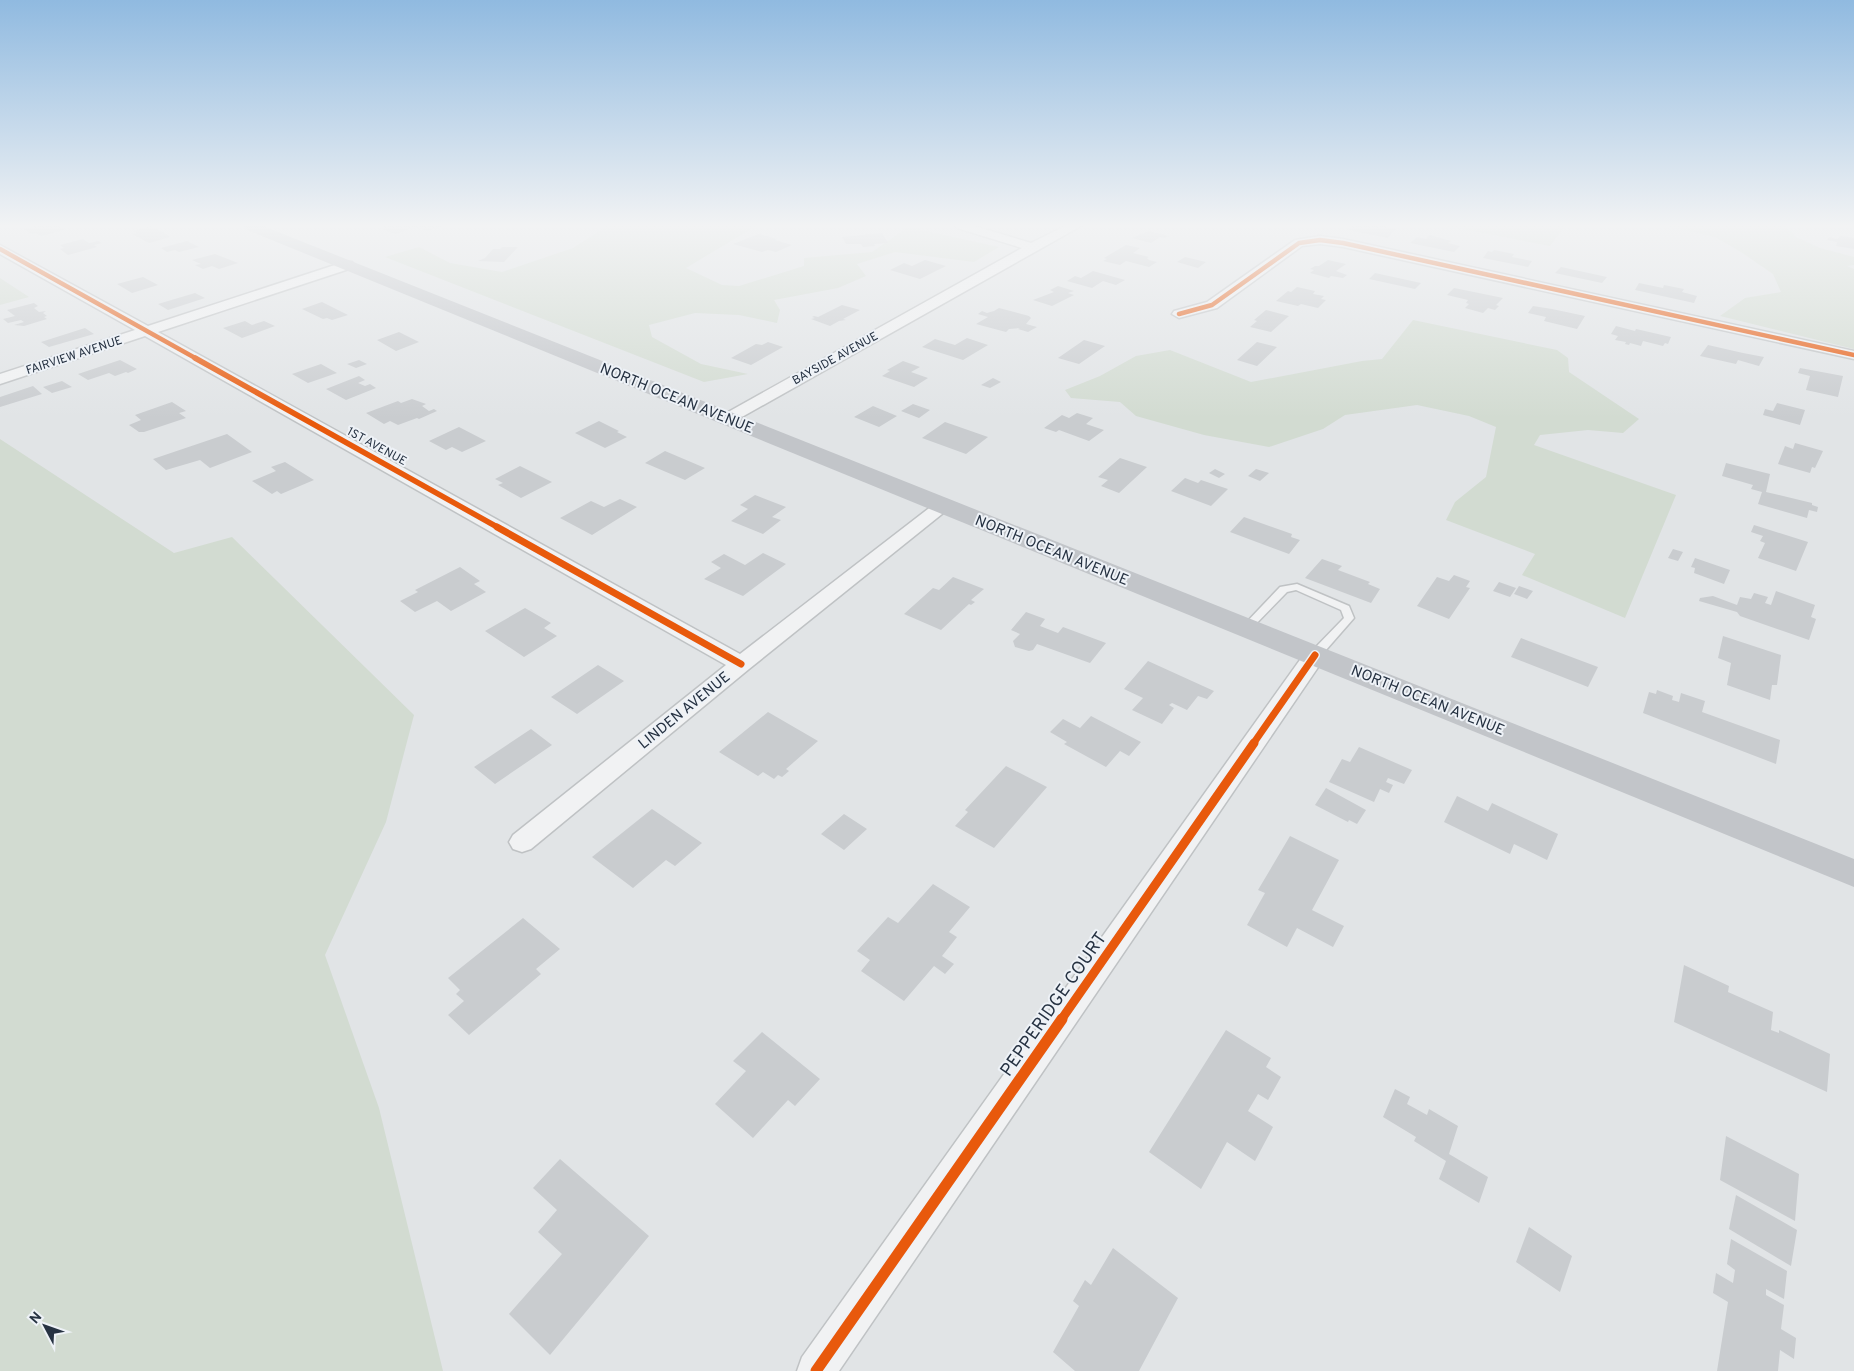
<svg xmlns="http://www.w3.org/2000/svg" width="1854" height="1371" viewBox="0 0 1854 1371" font-family="Overpass,sans-serif">
  <rect width="100%" height="100%" fill="#e1e4e6"/>
  <path fill="#d2dbd1" d="M607,226H756L686,268L722,285L739,286L804,266V258L872,252L908,227L999,247L974,262L895,252L857,264L866,276L838,288L774,300L780,310L777,323L739,315L695,313L649,325L652,337L701,364L748,374L704,382L385,257L419,247L450,263L502,272L573,248Z
    M1447,226H1565L1550,246Z
    M1668,226H1785L1796,237L1820,248L1854,257V265L1847,266L1854,269V349L1720,316L1745,298L1781,292L1773,274L1741,252L1715,237Z
    M0,278L29,297L0,305Z
    M1413,320L1557,350L1568,358L1569,372L1639,419L1623,433L1588,430L1540,435L1534,445L1676,495L1625,618L1522,575L1535,554L1446,520L1455,502L1486,477L1496,427L1469,416L1417,405L1345,415L1323,429L1269,447L1204,435L1136,416L1120,402L1071,398L1065,390L1100,376L1136,356L1170,350L1251,382L1362,361L1382,359Z
    M0,439L174,553L232,537L414,715L386,822L325,955L379,1108L443,1371H0Z"/>
  <path fill="#c9cccf" d="M36,226H59L65,230L41,236L36,233L32,234L23,229Z
    M151,226L163,232L170,237L149,243L132,234L137,233L133,231Z
    M386,226H441V227L427,231L415,227L395,234L379,228Z
    M1352,226H1382L1395,229L1388,238L1348,230Z
    M1149,231L1169,236L1164,238L1160,237L1151,243L1132,238Z
    M882,233L888,243L874,244L875,246L863,247L861,244H846L842,237Z
    M759,234L777,239L775,240L792,245L776,252L768,250L762,252L733,244Z
    M1430,235L1451,241L1448,243L1460,246L1454,252L1410,243L1417,237L1426,239Z
    M1841,236L1854,238V249L1836,246L1837,242L1827,240L1829,237L1837,239Z
    M83,239L89,243L98,241L102,243L94,245L97,247L68,255L60,249L64,248L60,245Z
    M187,241L199,247L179,252L175,250L167,252L161,248Z
    M1126,245L1140,248L1133,253L1149,257L1147,258L1149,260L1157,262L1149,267L1126,261L1120,265L1103,261L1107,259L1104,258Z
    M502,247H518L504,262L478,261L485,258L493,249H500Z
    M1494,250L1514,254L1512,257L1532,261L1528,267L1483,258L1488,251L1492,252Z
    M215,254L238,263L219,269L212,266L203,269L195,265L201,264L192,260Z
    M1185,257L1206,262L1198,268L1177,262Z
    M925,260L946,266L920,279L890,270L904,263L912,266Z
    M1328,260L1346,264L1336,271L1347,275L1343,278L1331,276L1329,278L1310,273L1314,270L1310,269L1315,266H1319Z
    M1561,267L1607,277L1602,283L1555,273Z
    M1093,271L1125,280L1116,285L1103,281L1092,288L1067,281L1075,276L1081,278Z
    M1375,273L1421,283L1415,289L1369,279Z
    M143,277L158,285L132,293L117,284Z
    M1639,283L1663,288L1664,285L1684,289L1682,292L1697,296L1694,303L1635,290Z
    M1058,286L1074,291L1068,293L1074,295L1052,306L1033,300L1054,292L1050,290Z
    M1297,287L1315,291L1313,294L1324,296L1321,299L1326,300L1318,308L1301,304L1298,306L1276,301L1288,291L1291,292Z
    M1454,288L1474,292L1503,298L1496,305L1499,306L1495,310L1488,308L1483,313L1465,308L1469,304L1466,303L1468,300L1447,295Z
    M195,293L205,298L168,310L158,304Z
    M322,302L348,315L332,320L327,318L323,319L302,309Z
    M34,303L38,306L34,308L39,312L46,311L43,313L47,316L44,317L47,319L24,326L14,325L24,322L21,320L8,323L3,319L15,316L7,310Z
    M842,305L860,310L843,319L846,320L839,321L830,326L811,319L815,318L812,317L814,316L818,317Z
    M1533,306L1552,309L1585,316L1577,329L1544,321L1546,317L1528,313Z
    M999,308L1029,316L1031,318L1026,324L1037,327L1028,332L1018,329L1020,328L1009,329L1006,332L976,324L988,317L978,314L982,311L987,313L994,311Z
    M1266,310L1289,316L1271,332L1250,327L1257,321L1254,320Z
    M245,321L252,325L264,321L275,326L242,338L223,328Z
    M1616,326L1635,331L1636,329L1671,337L1668,344L1665,343L1663,346L1643,341L1641,346L1630,343L1629,345L1625,344L1626,342L1615,340L1618,336L1611,334Z
    M85,328L94,334L49,347L41,342Z
    M399,332L419,342L396,351L377,340Z
    M967,338L988,345L963,360L922,347L935,339L955,345Z
    M1084,340L1105,346L1079,364L1058,358Z
    M768,342L783,347L751,365L731,358L756,344L762,345Z
    M1257,342L1277,347L1257,366L1237,360Z
    M1708,345L1743,353L1764,357L1759,366L1738,360L1736,364L1700,356Z
    M120,360L137,369L128,373L126,372L115,376L109,373L88,380L78,374Z
    M359,360L367,364L356,368L347,364Z
    M903,361L920,367L911,372L928,378L914,387L882,376L890,371L887,370Z
    M321,364L337,373L308,383L292,374Z
    M1800,368L1843,376L1838,397L1806,390L1810,376L1798,373Z
    M359,376L365,380L358,383L365,386L370,384L376,388L346,400L326,389Z
    M993,378L1001,382L990,388L981,385Z
    M62,381L72,387L52,393L43,387Z
    M33,386L42,394L0,407V397Z
    M412,399L426,404L422,406L429,411L434,409L437,411L419,419L417,418L398,425L390,421L384,424L366,413L398,401L401,403Z
    M172,402L186,411L179,413L186,418L144,432H139L129,425L141,420L135,415Z
    M1777,403L1805,410L1800,425L1763,415L1765,409L1773,411Z
    M913,404L930,410L919,418L901,411Z
    M873,406L897,416L879,427L854,417Z
    M1077,413L1093,418L1086,424L1104,430L1089,441L1059,430L1056,432L1044,428L1062,415L1069,418Z
    M599,421L619,431L617,432L627,437L605,448L575,433Z
    M945,422L988,437L966,454L922,438Z
    M459,427L486,441L462,452L452,447L446,450L429,441Z
    M227,434L252,452L210,468L200,460L166,470L153,459Z
    M1795,443L1823,451L1815,468L1812,467L1810,473L1778,464L1785,446L1793,449Z
    M665,451L705,468L685,480L645,463Z
    M1120,458L1147,467L1119,493L1101,486L1108,480L1098,477Z
    M285,462L314,480L281,494L277,491L272,494L252,481L276,471L271,467Z
    M1726,463L1770,474L1766,492L1812,503V505L1818,507L1817,512L1809,510L1807,518L1758,504L1762,492L1751,489L1753,485L1722,476Z
    M520,466L552,482L521,498L498,485L503,483L495,479Z
    M1215,469L1225,474L1219,478L1209,473Z
    M1256,469L1269,473L1260,481L1248,476Z
    M1185,478L1198,483L1201,480L1228,489L1211,506L1171,491Z
    M755,495L786,507L772,517L781,520L763,534L731,521L748,509L740,505Z
    M620,499L637,507L592,535L560,518L591,501L604,507Z
    M1244,517L1292,534L1291,537L1300,540L1289,554L1230,532Z
    M1754,525L1808,542L1796,571L1758,558L1765,543L1760,541L1763,536L1751,532Z
    M1673,549L1683,552L1678,561L1668,558Z
    M763,553L786,564L743,596L704,579L721,568L711,562L724,554L745,565Z
    M1695,558L1730,570L1724,584L1694,573L1695,568L1691,567Z
    M1322,559L1342,566L1338,570L1370,582L1368,584L1380,589L1371,603L1305,578Z
    M460,567L480,581L474,584L486,592L451,611L437,601L415,612L400,601L418,592L415,590Z
    M1454,575L1470,581L1466,587L1470,588L1449,619L1417,606L1437,577L1449,581Z
    M953,577L984,589L971,600L975,602L971,605L969,604L941,630L904,614L933,588L939,590Z
    M1499,582L1516,588L1510,597L1493,591Z
    M1519,586L1533,591L1527,599L1514,594Z
    M1776,591L1815,605L1811,617L1816,619L1809,640L1740,616L1737,612L1699,601L1700,598L1713,596L1737,605L1740,597L1751,599L1754,593L1768,597L1765,603L1771,605Z
    M525,608L551,623L544,628L557,636L524,657L485,631Z
    M1026,612L1045,619L1040,626L1058,633L1063,627L1106,643L1090,663L1037,644L1033,650L1029,651L1015,647L1013,641L1020,634L1011,630Z
    M1723,636L1781,655L1777,685H1772L1770,700L1727,685L1731,663L1718,658Z
    M1521,638L1598,667L1588,687L1511,657Z
    M1148,661L1214,691L1207,699L1198,696L1187,710L1172,703L1169,705L1174,708L1162,724L1132,710L1143,698L1124,689Z
    M598,665L624,681L577,714L551,697Z
    M1657,690L1673,696L1672,700L1679,702L1681,693L1705,701L1702,712L1780,740L1776,764L1643,713L1649,692L1656,694Z
    M768,712L818,741L786,769L789,771L782,777L778,775L774,779L763,772L758,776L719,752Z
    M1091,716L1141,742L1129,756L1120,751L1106,767L1064,744L1067,742L1050,732L1063,719L1080,728Z
    M531,729L552,745L495,784L474,767Z
    M1359,747L1412,770L1404,784L1388,778L1386,782L1393,785L1389,793L1380,789L1374,802L1329,782L1342,759L1350,762Z
    M1006,766L1047,787L994,848L955,826L968,812L965,810Z
    M1326,788L1366,810L1357,824L1349,820L1348,822L1315,805Z
    M1457,796L1488,811L1492,803L1558,834L1547,860L1514,844L1510,854L1444,822Z
    M652,809L702,843L675,866L666,860L633,888L592,857Z
    M844,814L867,829L844,850L821,834Z
    M1290,836L1339,860L1312,910L1344,926L1333,947L1297,928L1287,947L1247,925L1265,893L1258,890Z
    M933,884L970,907L949,932L957,937L942,956L954,964L945,974L934,966L904,1001L861,971L870,960L857,951L888,917L898,923Z
    M523,918L560,949L536,969L541,974L469,1035L448,1015L464,1001L456,994L460,990L448,978Z
    M1684,965L1729,986L1728,992L1773,1012L1771,1030L1779,1033V1030L1830,1054L1827,1092L1674,1022Z
    M1226,1030L1271,1058L1266,1067L1281,1077L1268,1100L1258,1094L1248,1111L1273,1127L1255,1161L1227,1142L1201,1189L1149,1152Z
    M762,1032L820,1079L795,1106L788,1100L753,1138L715,1104L746,1071L733,1061Z
    M1395,1089L1410,1097L1407,1104L1427,1115L1429,1109L1458,1126L1449,1154L1488,1177L1479,1203L1439,1179L1446,1161L1414,1141L1416,1137L1383,1117Z
    M1726,1136L1799,1174L1795,1221L1720,1180Z
    M560,1159L649,1236L550,1355L509,1314L562,1254L538,1232L557,1210L533,1188Z
    M1736,1195L1797,1230L1791,1266L1729,1229Z
    M1529,1227L1572,1256L1560,1292L1516,1262Z
    M1731,1239L1787,1271L1784,1299L1766,1289V1295L1784,1305L1781,1329L1796,1338L1794,1359L1780,1350L1778,1371H1717L1728,1302L1713,1293L1716,1273L1733,1283L1735,1270L1727,1264Z
    M1113,1248L1178,1298L1139,1371H1075L1053,1352L1079,1306L1073,1301L1085,1280L1091,1285Z"/>
  <g fill="none" stroke-linecap="round" stroke-linejoin="round">
    <defs>
      <path id="lane" d="M1297,584L1349,606L1354,618L1319,658H1311L1310,655L1311,652L1344,618L1341,610L1296,590L1287,592L1250,630L1246,631L1241,628L1280,587Z"/>
      <path id="street" d="M955,226H974L1031,243L1065,226H1081L733,422H721L719,419L721,416L1022,248L957,228Z
        M1320,236L1343,239L1854,351V359L1343,247L1320,244L1302,246L1217,308L1179,318L1172,314L1174,311L1207,302L1295,240Z
        M0,245L148,326L344,262H352L354,265L352,268L158,332L740,654L937,502L943,501L949,502L952,506L749,669L531,849L522,852L513,849L509,842L513,835L726,665L145,336L0,384V374L135,330L0,254Z
        M1315,648L1323,650L1326,655L1323,660L839,1371H797L802,1357L1307,650Z"/>
    </defs>
    <use href="#lane" stroke="#bfc2c4" stroke-width="3"/>
    <use href="#street" stroke="#bfc2c4" stroke-width="3"/>
    <use href="#lane" fill="#f1f2f3" fill-rule="evenodd"/>
    <use href="#street" fill="#f1f2f3" fill-rule="evenodd"/>
    <path fill="#c2c5c9" fill-rule="evenodd" d="M243,226H263L1854,859V887L245,229Z"/>
    <defs>
      <path id="cycleway-far4" d="M0,249L197,359
        M1179,314L1212,305L1299,243L1320,240L1343,243L1854,355"/>
      <path id="cycleway-far3" d="M195,358L499,528"/>
      <path id="cycleway-far2" d="M497,527L741,664
        M1253,744L1315,655"/>
      <path id="cycleway-far1" d="M1061,1020L1254,743"/>
      <path id="cycleway" d="M816,1371L1062,1019"/>
    </defs>
    <use href="#cycleway-far4" stroke="#eef2f7" stroke-width="6"/>
    <use href="#cycleway-far3" stroke="#eef2f7" stroke-width="8"/>
    <use href="#cycleway-far2" stroke="#eef2f7" stroke-width="10"/>
    <use href="#cycleway-far1" stroke="#eef2f7" stroke-width="12"/>
    <use href="#cycleway" stroke="#eef2f7" stroke-width="14"/>
    <use href="#cycleway-far4" stroke="#e8590c" stroke-width="4.5"/>
    <use href="#cycleway-far3" stroke="#e8590c" stroke-width="5.5"/>
    <use href="#cycleway-far2" stroke="#e8590c" stroke-width="7"/>
    <use href="#cycleway-far1" stroke="#e8590c" stroke-width="9"/>
    <use href="#cycleway" stroke="#e8590c" stroke-width="11"/>
  </g>
  <linearGradient id="sky" x2="0" y2="1"><stop stop-color="#90bae0"/><stop offset="0.54" stop-color="#f2f3f4"/><stop offset="1" stop-color="#f2f3f4" stop-opacity="0"/></linearGradient>
  <rect width="1854" height="418" fill="url(#sky)"/>
  <g text-anchor="middle" stroke-width="4" stroke-linejoin="round" paint-order="stroke">
    <g font-size="12" fill="#263242" stroke="#eef2f7">
      <text transform="translate(74 355) rotate(-18)" y="4">FAIRVIEW AVENUE</text>
      <text transform="translate(835 358) rotate(-29)" y="4">BAYSIDE AVENUE</text>
      <text transform="translate(377 446) rotate(29)" y="4">1ST AVENUE</text>
    </g>
    <g font-size="15" fill="#263242" stroke="#eef2f7">
      <text transform="translate(677 398) rotate(22)" y="5">NORTH OCEAN AVENUE</text>
      <text transform="translate(1052 550) rotate(22)" y="5">NORTH OCEAN AVENUE</text>
      <text transform="translate(1428 700) rotate(22)" y="5">NORTH OCEAN AVENUE</text>
      <text transform="translate(684 710) rotate(-39)" y="5">LINDEN AVENUE</text>
    </g>
    <g font-size="18" fill="#263242" stroke="#eef2f7">
      <text transform="translate(1053 1004) rotate(-55)" y="6">PEPPERIDGE COURT</text>
    </g>
  </g>
  <g transform="translate(45 1326) rotate(311)" stroke="#eef2f7" stroke-width="4" paint-order="stroke">
  <path d="M0-4L9 19L0 12L-9 19Z" fill="#263242"/>
  <text y="-8" font-size="14" font-weight="bold" text-anchor="middle" fill="#263242">N</text>
  </g>
</svg>
